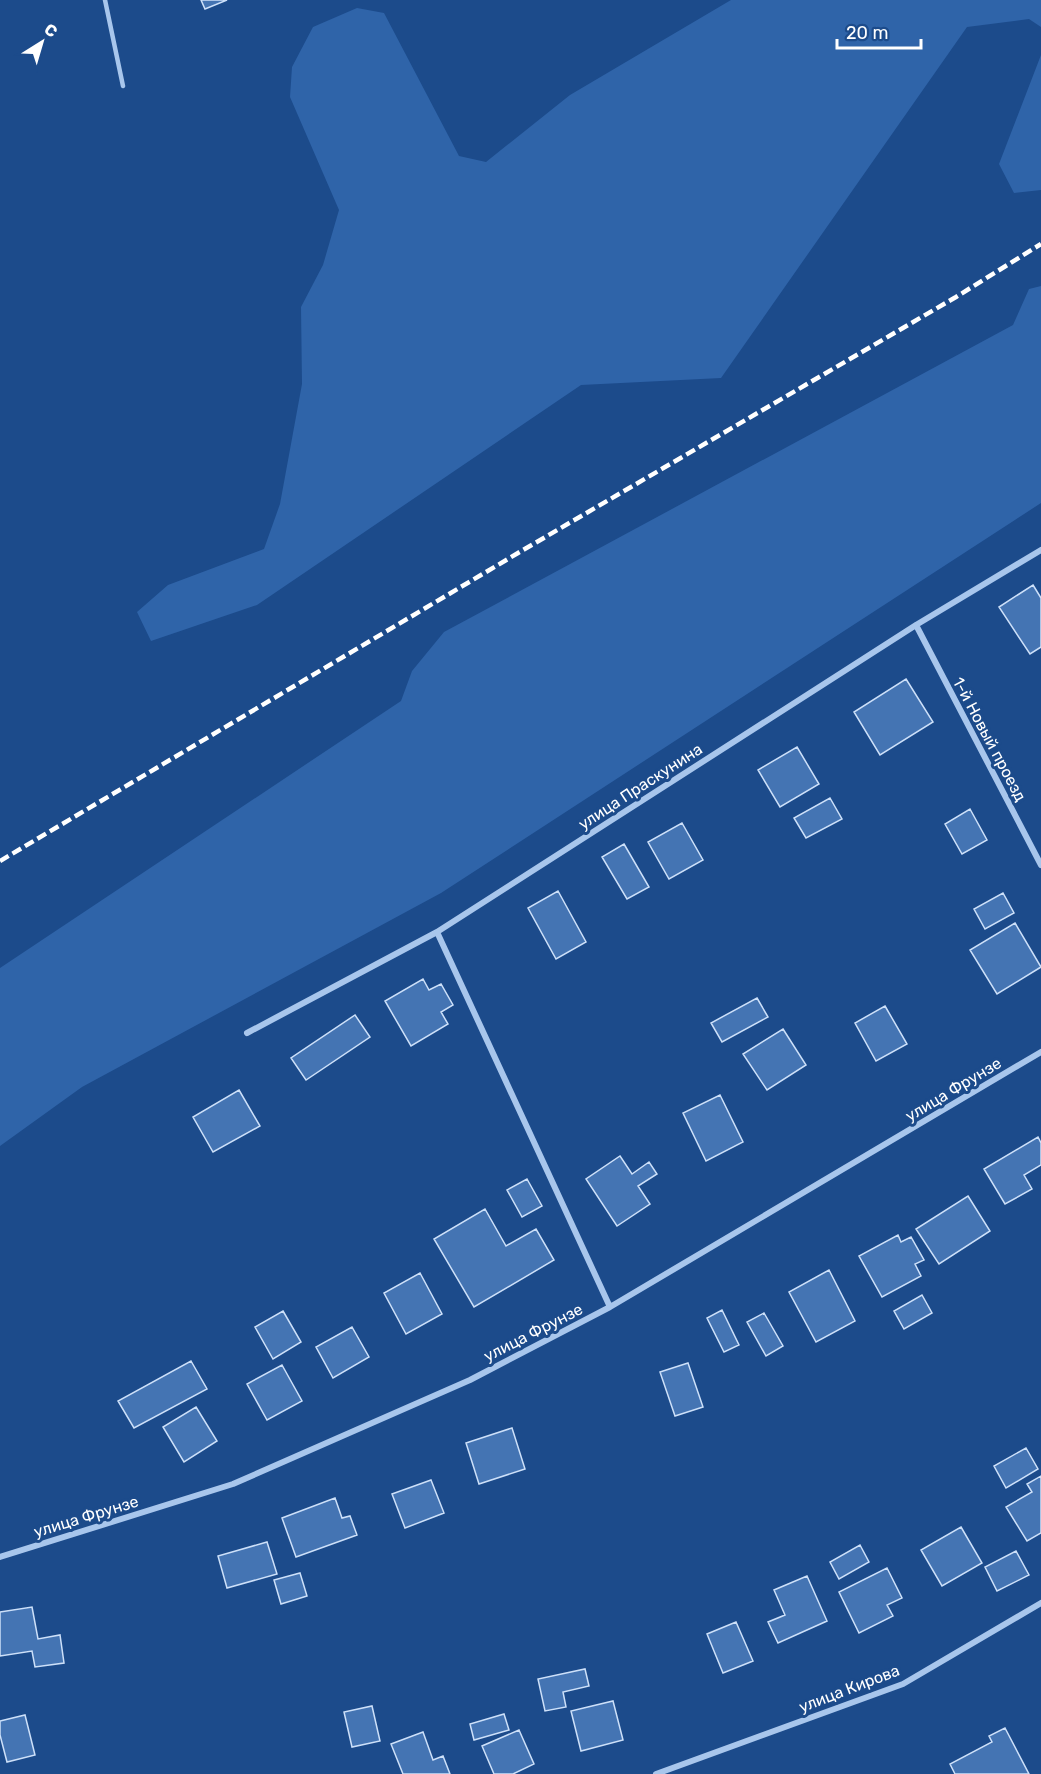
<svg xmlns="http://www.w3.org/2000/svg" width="1041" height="1774" viewBox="0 0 1041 1774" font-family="Rubik,sans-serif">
  <rect width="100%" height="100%" fill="#1c4b8b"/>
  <path fill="#2f64a9" d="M731,0H1041V27L1029,19L967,27L721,378L581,385L257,605L151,641L137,612L168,585L264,549L280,504L302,384L301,307L323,265L339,210L290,97L292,67L313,27L357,8L384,13L459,156L486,162L570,95Z
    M1041,55V190L1014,193L999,164Z
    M1041,286V503L441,893L82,1087L0,1146V968L401,701L412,671L444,632L1013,325L1029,289Z"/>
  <path fill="#4474b3" stroke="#cde0f9" stroke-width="1.5" d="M201,0H227L205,9Z
    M1033,585L1041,598V647L1030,654L999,607Z
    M906,679L933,722L880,755L854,712Z
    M797,747L819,784L780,807L758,770Z
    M830,798L842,819L806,838L794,818Z
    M970,809L987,840L962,854L945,824Z
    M682,823L703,860L669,879L648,842Z
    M624,844L649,887L627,899L602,857Z
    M558,891L586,942L556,959L528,908Z
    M1003,893L1014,913L985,929L974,909Z
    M1015,923L1041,967L997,994L970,950Z
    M423,979L429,990L441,984L453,1005L441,1012L448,1024L411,1046L385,1001Z
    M757,998L768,1017L722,1042L711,1023Z
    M885,1006L907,1044L876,1061L855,1023Z
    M355,1015L370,1037L306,1080L291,1058Z
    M783,1029L806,1065L767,1090L743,1054Z
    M239,1090L260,1126L213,1152L193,1117Z
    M720,1095L743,1142L706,1161L683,1113Z
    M1038,1137L1041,1143V1165L1024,1175L1032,1189L1005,1204L984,1169Z
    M620,1156L632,1174L649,1162L657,1174L638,1186L650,1204L617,1226L586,1179Z
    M527,1179L542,1206L522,1217L507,1190Z
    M968,1196L990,1231L939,1264L916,1229Z
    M485,1209L506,1246L536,1229L554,1260L474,1307L434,1239Z
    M898,1235L901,1242L911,1237L924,1260L915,1264L921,1276L882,1297L859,1256Z
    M829,1270L855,1321L816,1342L789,1292Z
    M420,1273L442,1314L406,1334L384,1293Z
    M922,1295L932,1313L904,1329L894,1311Z
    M722,1310L739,1345L724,1352L707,1318Z
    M283,1311L301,1342L273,1359L255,1327Z
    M764,1313L783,1346L766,1356L747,1322Z
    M352,1327L369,1357L333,1378L316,1347Z
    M191,1361L207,1389L134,1428L118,1401Z
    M688,1363L703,1407L675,1416L660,1372Z
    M282,1365L302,1401L267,1420L247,1384Z
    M196,1407L217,1441L184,1462L163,1427Z
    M512,1428L525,1469L479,1484L466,1443Z
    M1026,1448L1038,1469L1006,1488L994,1466Z
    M1041,1476V1533L1027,1541L1006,1507L1032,1492L1027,1484Z
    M431,1480L444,1513L405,1528L392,1494Z
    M335,1498L342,1518L350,1516L357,1535L296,1557L282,1518Z
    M961,1527L982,1563L942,1586L921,1550Z
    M267,1542L277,1574L227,1588L218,1556Z
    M860,1545L869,1562L839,1579L830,1562Z
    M1016,1551L1029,1575L997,1591L985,1567Z
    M887,1568L902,1598L887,1605L893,1616L859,1633L839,1592Z
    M300,1573L307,1596L281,1604L274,1580Z
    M807,1576L827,1621L778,1643L768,1622L785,1615L774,1590Z
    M32,1607L38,1639L60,1635L64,1663L35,1667L32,1651L0,1656V1612Z
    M736,1622L753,1661L723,1673L707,1634Z
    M585,1669L589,1686L563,1692L566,1707L545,1711L538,1679Z
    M613,1701L623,1740L581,1751L571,1711Z
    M372,1706L380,1741L352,1747L344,1712Z
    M504,1714L509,1730L474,1740L470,1724Z
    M25,1715L35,1755L7,1762L0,1735V1721Z
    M1005,1728L1029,1774H955L950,1764L992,1742L989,1736Z
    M519,1730L534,1764L513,1774H494L482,1746Z
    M423,1732L433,1760L443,1756L450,1774H403L391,1744Z"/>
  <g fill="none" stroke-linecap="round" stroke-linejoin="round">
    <path stroke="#a8c6ec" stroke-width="4.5" d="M105,0L123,86"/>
    <path stroke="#a8c6ec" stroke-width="6" d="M916,625L1041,865
      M437,932L610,1307
      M247,1033L437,932L916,625L1041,550
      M0,1557L233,1484L470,1380L610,1307L1041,1052
      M656,1774L903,1684L1041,1603"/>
    <path stroke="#fff" stroke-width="4.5" stroke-dasharray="10 4.5" stroke-linecap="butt" d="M0,861L518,553L956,297L1041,244"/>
  </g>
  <g text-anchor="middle" stroke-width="6" stroke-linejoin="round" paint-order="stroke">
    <g font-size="16" fill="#fff" stroke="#1c4b8b">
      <text transform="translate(990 739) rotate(62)" y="6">1-й Новый проезд</text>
      <text transform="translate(640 786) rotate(-33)" y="6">улица Праскунина</text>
      <text transform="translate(953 1089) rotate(-31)" y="6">улица Фрунзе</text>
      <text transform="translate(533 1332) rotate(-27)" y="6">улица Фрунзе</text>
      <text transform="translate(86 1516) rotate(-17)" y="6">улица Фрунзе</text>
      <text transform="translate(849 1688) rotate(-21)" y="6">улица Кирова</text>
    </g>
  </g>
  <g transform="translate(42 42) rotate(37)" stroke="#1c4b8b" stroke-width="4.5" paint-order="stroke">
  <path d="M0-4.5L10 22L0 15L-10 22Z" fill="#ffffff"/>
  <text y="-9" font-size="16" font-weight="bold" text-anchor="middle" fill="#ffffff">С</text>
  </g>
  <path d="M837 39v9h84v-9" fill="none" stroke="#ffffff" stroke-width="3"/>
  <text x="846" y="39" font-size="18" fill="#ffffff" stroke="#1c4b8b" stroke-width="4.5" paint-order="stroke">20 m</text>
</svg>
